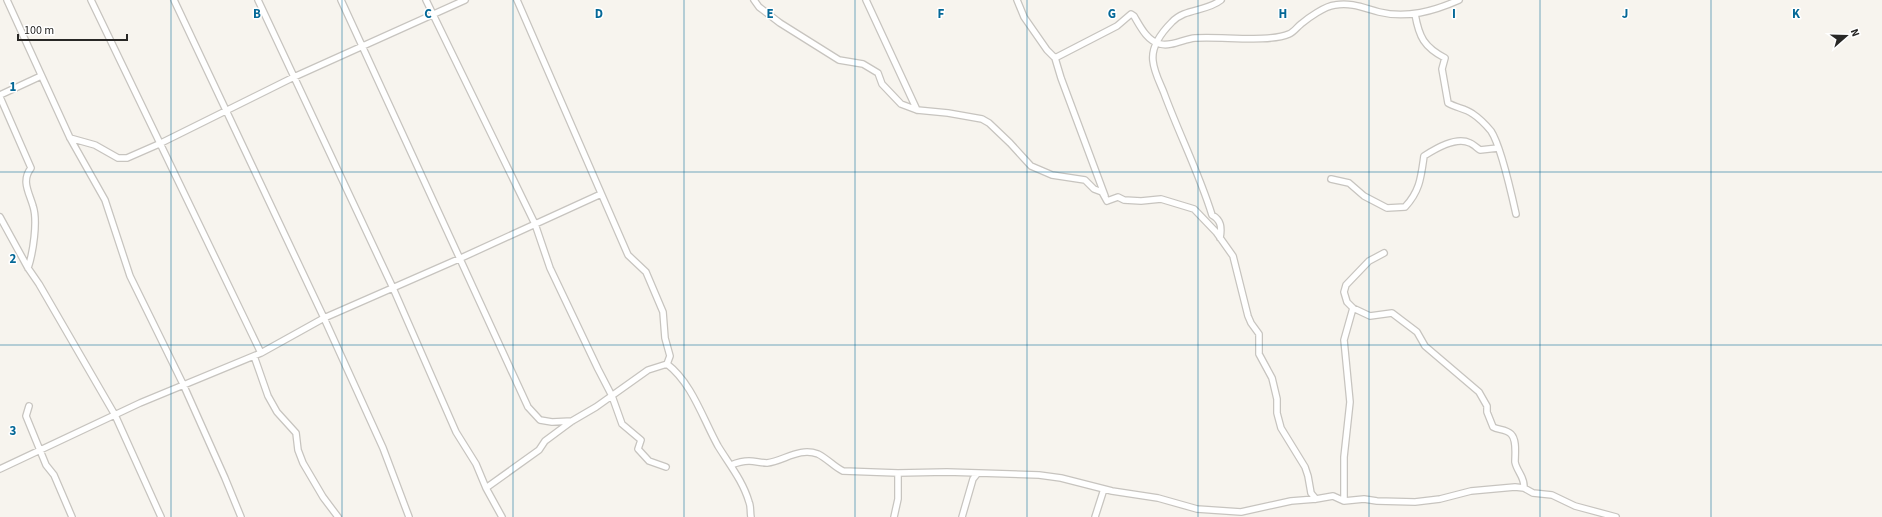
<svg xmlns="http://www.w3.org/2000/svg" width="1882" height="517" viewBox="0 0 1882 517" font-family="'Source Sans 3',sans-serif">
  <rect width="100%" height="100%" fill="#f7f4ee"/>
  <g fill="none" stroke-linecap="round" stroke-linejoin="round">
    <defs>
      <path id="street" d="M7,0L70,138L105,200L130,276L183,384L225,478L241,517
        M91,0L261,353
        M174,0L324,318L383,448L409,517
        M258,0L393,288L456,432L476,464L486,488L502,517
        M341,0L528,407L540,420L552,422L572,421
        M426,0L535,224L550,268L598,369L612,396L622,424L641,440L638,449L649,461L666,467
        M754,0L759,7L780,23L839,60L863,64L878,73L882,84L901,104L917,110L948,113L982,119L989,123L1010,143L1031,166L1052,175L1085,180L1094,189L1102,192L1107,201
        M866,0L917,110
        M1017,0L1024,17L1047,50L1055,58L1061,78L1105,196
        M1415,14C1419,37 1424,47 1445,58L1442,69L1448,103C1456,108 1465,108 1473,114C1479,118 1486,125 1491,131C1501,146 1512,196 1516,214
        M1055,58L1117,26L1131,14L1134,16C1140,26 1147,41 1160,44C1171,47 1184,39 1195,38C1221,36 1268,43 1289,34C1294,32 1297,27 1301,24C1308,18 1325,6 1335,5C1351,2 1364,8 1379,12C1407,19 1434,11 1459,0
        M0,95L41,76
        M0,97L31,168C21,181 29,192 33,206C38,221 33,253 28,268
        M70,138L95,145L118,158H127L159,144L294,77L465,0
        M1331,179L1349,183L1364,196L1387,208L1405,207C1420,191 1421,177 1424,156C1435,149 1456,136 1470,143C1473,144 1477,148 1480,150L1498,148
        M1107,201L1118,197L1124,200L1141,201L1161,199L1194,209L1216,232L1233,256L1248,316L1251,323L1259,334V354L1272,378L1277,399V413L1281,428L1305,467L1308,476L1311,493L1316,499
        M0,217L28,268L39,284L115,415L161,517
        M1220,238C1222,227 1221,220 1212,215C1199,173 1179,134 1164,93C1160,83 1154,72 1153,61C1151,46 1162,32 1172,22C1185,8 1206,12 1221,0
        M1384,253L1369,261L1346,285L1344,292L1347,302L1353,308L1370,316L1392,313L1417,332L1425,346L1479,392L1487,406V412L1493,427C1498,430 1506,429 1511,434C1517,440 1515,453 1515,462C1517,472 1525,477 1524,488
        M254,356L268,396L277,412L296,433L298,450L303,463L323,497L338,517
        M667,364C692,383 703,419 718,446C729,464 743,481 749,502C751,506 750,512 751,517
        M29,406L26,416L46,465L54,475L72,517
        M731,465C736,463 743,461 749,461C755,461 761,463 767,463C784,461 799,447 818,454C828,459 834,467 843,471L898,473L947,472L1039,475L1061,478L1112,491L1158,498L1197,509L1241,512L1291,501L1316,499L1333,496L1344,501L1364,499L1377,501L1415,502L1440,499L1471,491L1515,487L1524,488L1533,493L1552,495L1575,506L1616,517
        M0,469L140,403L261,353L324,318L461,258L601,194
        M486,488L539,450L545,441L572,421L596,407L648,370L667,364L670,356L665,338L663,312L646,272L628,255L517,0
        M1344,501V457L1350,402L1344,340L1353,308
        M894,517L898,499V473
        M962,517L973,479L977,474
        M1095,517L1104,489"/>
    </defs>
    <use href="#street" stroke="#c7c4bf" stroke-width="8"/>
    <use href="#street" stroke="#fff" stroke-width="5.5"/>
  </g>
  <path fill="none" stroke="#046897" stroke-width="1" stroke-opacity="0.55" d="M171,0V517M342,0V517M513,0V517M684,0V517M855,0V517M1027,0V517M1198,0V517M1369,0V517M1540,0V517M1711,0V517M0,172H1882M0,345H1882"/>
  <g font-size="13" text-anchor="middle" font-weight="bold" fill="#046897" stroke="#fff" stroke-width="3" stroke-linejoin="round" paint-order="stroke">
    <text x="257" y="18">B</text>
    <text x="428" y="18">C</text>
    <text x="599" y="18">D</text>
    <text x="770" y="18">E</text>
    <text x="941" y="18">F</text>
    <text x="1112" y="18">G</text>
    <text x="1283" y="18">H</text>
    <text x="1454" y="18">I</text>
    <text x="1625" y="18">J</text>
    <text x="1796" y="18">K</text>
    <text x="13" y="91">1</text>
    <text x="13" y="263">2</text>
    <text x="13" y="435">3</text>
  </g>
  <g transform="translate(1846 36) rotate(70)" stroke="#ffffff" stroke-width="3" paint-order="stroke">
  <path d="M0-3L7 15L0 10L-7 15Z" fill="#282725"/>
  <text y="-6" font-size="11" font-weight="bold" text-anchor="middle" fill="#282725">N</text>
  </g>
  <path d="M18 34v6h109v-6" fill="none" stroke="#282725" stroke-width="2"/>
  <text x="24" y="34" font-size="12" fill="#282725" stroke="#ffffff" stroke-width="3" paint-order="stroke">100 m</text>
</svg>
